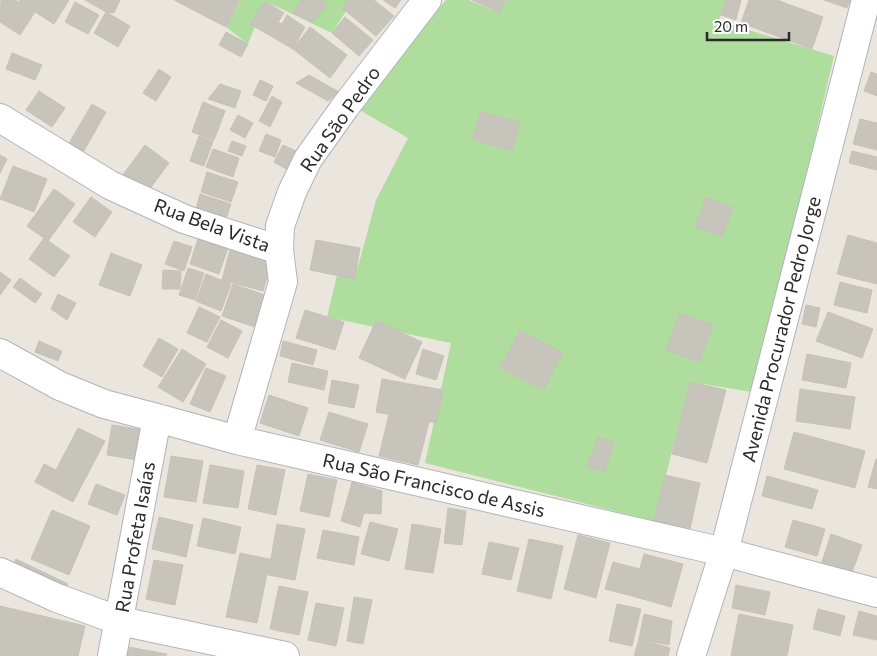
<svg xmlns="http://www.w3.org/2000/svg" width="877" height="656" viewBox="0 0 877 656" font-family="Commissioner,sans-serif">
  <rect width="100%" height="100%" fill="#ebe6dd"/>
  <path fill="#afdd9e" d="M241,0H353L332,33L265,1L248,44L226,27Z
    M446,0H469L498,13L505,0H725L719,21L834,56L773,317L752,392L690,382L654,521L425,463L451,343L327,317L337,275L355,278L376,200L408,138L356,108L388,65Z"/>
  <path fill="#c7c4bc" stroke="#c6c2b7" d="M1,0H15L35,12L20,35L0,22Z
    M20,0H69L54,24L19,2Z
    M85,0H120L114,13L106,12Z
    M174,0H240L226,27Z
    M302,0H321L327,5L313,22L292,13Z
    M348,0H374L394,16L376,36L342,8Z
    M383,0H401L395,8Z
    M472,0H505L499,13Z
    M725,0H741L736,20L721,15Z
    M749,0H777L823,17L812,49L741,23Z
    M824,0H850L847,8Z
    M265,1L284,13L278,22L282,24L287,15L305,27L293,49L250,24Z
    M75,2L99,15L88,34L65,22Z
    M106,12L130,26L118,47L94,33Z
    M345,17L373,40L359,56L332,33Z
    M310,27L347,55L330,78L293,49Z
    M226,32L248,44L241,57L219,45Z
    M12,53L42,65L35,80L6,69Z
    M159,69L171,77L156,101L143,93Z
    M871,72L877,74V96L864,91Z
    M309,75L339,92L328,101L296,83Z
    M260,80L273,86L266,101L253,95Z
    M220,84L241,91L235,108L208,99Z
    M39,91L65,108L52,127L26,110Z
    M272,96L282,102L270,127L259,121Z
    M203,102L225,111L214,140L192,132Z
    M92,104L106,112L82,154L68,145Z
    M481,111L520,123L512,151L472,139Z
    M238,115L253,123L245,138L230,130Z
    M860,119L877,123V150L853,144Z
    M266,134L281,140L275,157L259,151Z
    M199,136L213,141L204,166L190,161Z
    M232,141L246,146L242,156L228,151Z
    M145,145L169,163L143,198L119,180Z
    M283,145L296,151L286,169L274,162Z
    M213,149L239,158L233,177L206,167Z
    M852,151L877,157V170L849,163Z
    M0,155L7,159L0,173Z
    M13,166L47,179L34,212L0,199Z
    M207,172L238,182L231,202L201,192Z
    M54,189L75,204L48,241L27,226Z
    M200,194L231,204L225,222L195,213Z
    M91,197L112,212L95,237L73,222Z
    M706,197L733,208L722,237L695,227Z
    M199,235L229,245L219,274L190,264Z
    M848,235L877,243V284L837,274Z
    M44,238L70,256L54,277L29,259Z
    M316,240L360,248L355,279L310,270Z
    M174,241L192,247L184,271L165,264Z
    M231,246L273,257L263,291L222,280Z
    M111,253L142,265L130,296L99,285Z
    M188,268L204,273L195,300L179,295Z
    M163,270L181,271L180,289H162Z
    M0,272L11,280L0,295Z
    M206,274L231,284L221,311L196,301Z
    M20,278L42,294L35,303L13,287Z
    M840,282L872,290L867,313L834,305Z
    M233,284L265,295L255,327L222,316Z
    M58,294L76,303L67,320L51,309Z
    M806,305L820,308L816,327L802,324Z
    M199,307L220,317L207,342L187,333Z
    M305,310L344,322L335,350L296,338Z
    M828,312L873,329L862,358L816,341Z
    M680,313L713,325L699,362L666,350Z
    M221,320L242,331L228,358L207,347Z
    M376,321L422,342L405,379L359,358Z
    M520,330L563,353L543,390L500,368Z
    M159,338L178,349L162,377L143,366Z
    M39,341L62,351L58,361L35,352Z
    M283,341L317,350L313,365L280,356Z
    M182,349L206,364L183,402L158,387Z
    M423,349L444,356L436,380L416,374Z
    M807,354L851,363L846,388L802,380Z
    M292,363L328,371L324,390L288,382Z
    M206,368L226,376L210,412L190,404Z
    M382,379L443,390L436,423L376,412Z
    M332,380L359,385L354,408L328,403Z
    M690,382L726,390L707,463L672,454Z
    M800,389L855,397L850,429L796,421Z
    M269,395L308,408L299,436L260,423Z
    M329,412L368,424L359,452L320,440Z
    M389,414L429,422L418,465L379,456Z
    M112,425L150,431L144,461L107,455Z
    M78,428L105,441L73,502L35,482L44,464L56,470Z
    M794,432L865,451L855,488L784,469Z
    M598,437L614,443L605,472L587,467Z
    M171,456L203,461L196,502L164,497Z
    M876,459L877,460V489L868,487Z
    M210,465L244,471L238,508L203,503Z
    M257,465L285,470L276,515L248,509Z
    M308,474L337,480L329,517L300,511Z
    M665,475L700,483L690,529L654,521Z
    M767,476L818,490L812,509L762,496Z
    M352,482L382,491L381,514L364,513L360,527L341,521Z
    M96,484L125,495L117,515L88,504Z
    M448,508L466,511L462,545L444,543Z
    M52,510L90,526L69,575L31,559Z
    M159,517L193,525L186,557L152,549Z
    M203,518L241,527L235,554L197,546Z
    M793,520L825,529L817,556L785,547Z
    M370,522L398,529L389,561L361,554Z
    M277,524L305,529L295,580L268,575Z
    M412,524L441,529L433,573L405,569Z
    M323,530L359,537L354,565L317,558Z
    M831,534L862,545L851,575L821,565Z
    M578,535L610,543L596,598L564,589Z
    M529,539L563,546L551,599L517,591Z
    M489,542L519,548L511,580L482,574Z
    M240,553L270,559L257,623L226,617Z
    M644,554L683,564L671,607L632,596Z
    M16,559L68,584L64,592L11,569Z
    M154,560L183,565L175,605L146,599Z
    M613,562L640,569L632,596L605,589Z
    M736,585L770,592L765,615L732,608Z
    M279,586L308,592L299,635L270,629Z
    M354,597L372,600L363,644L347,641Z
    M316,603L344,608L336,646L308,640Z
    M617,604L641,609L632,646L609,641Z
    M0,606L85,626L78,656H0Z
    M818,609L845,616L840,636L813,629Z
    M859,611L877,616V640L853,635Z
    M644,614L672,621L669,645L639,639Z
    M739,614L793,625L787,656H731Z
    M639,639L670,648L668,656H634Z
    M128,647L167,654L166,656H126Z"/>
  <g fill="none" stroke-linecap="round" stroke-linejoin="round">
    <defs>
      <path id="minor" d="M0,118L110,185L184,219L279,250
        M0,353L60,386L104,404L157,418L237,440L724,552L877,593
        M237,440L283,282L279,250L280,226L292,192L308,159L345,107L427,0
        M0,572L57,598L120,621L285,656
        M112,656L157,418
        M691,656L724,552L866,0"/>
    </defs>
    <use href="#minor" stroke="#b1b2bd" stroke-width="30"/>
    <use href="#minor" stroke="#fff" stroke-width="28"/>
  </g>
  <g text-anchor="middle" stroke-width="4" stroke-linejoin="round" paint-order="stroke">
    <g font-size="19" fill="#2a2a2a" stroke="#fff">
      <text transform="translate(340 119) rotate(-55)" y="7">Rua São Pedro</text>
      <text transform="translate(212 225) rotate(20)" y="7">Rua Bela Vista</text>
      <text transform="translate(781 329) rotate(-76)" y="7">Avenida Procurador Pedro Jorge</text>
      <text transform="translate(434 485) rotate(13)" y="7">Rua São Francisco de Assis</text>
      <text transform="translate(135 537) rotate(-80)" y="7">Rua Profeta Isaías</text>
    </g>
  </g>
  <path d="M707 32v8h82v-8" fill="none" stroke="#2a2a2a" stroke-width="2.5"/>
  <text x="714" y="32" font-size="15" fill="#2a2a2a" stroke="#ffffff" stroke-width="4" paint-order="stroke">20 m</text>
</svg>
